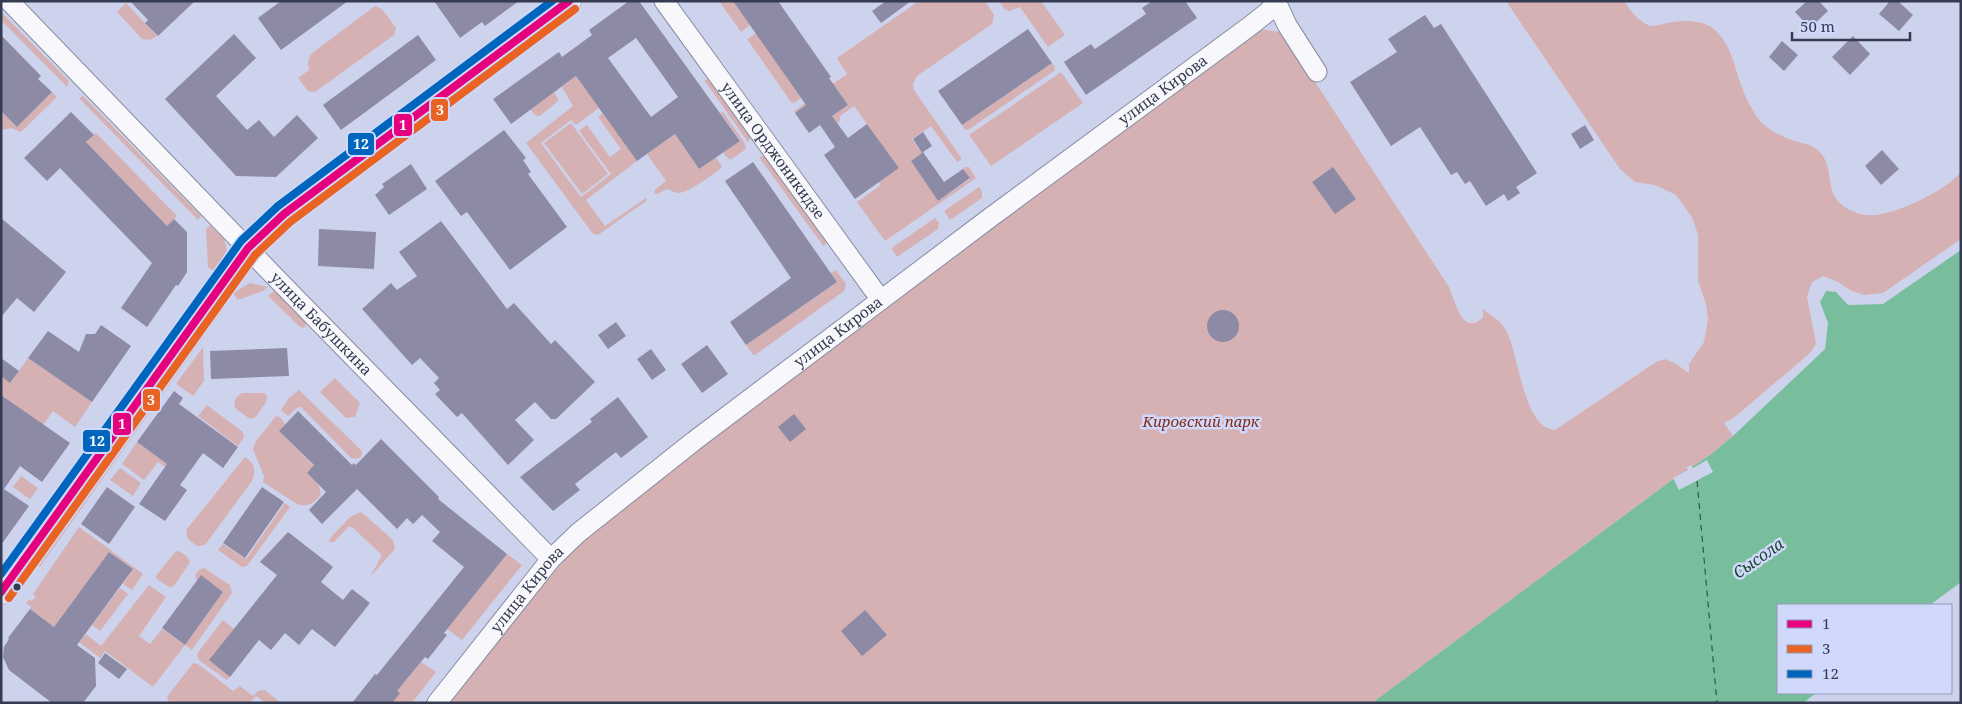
<svg xmlns="http://www.w3.org/2000/svg" width="1962" height="704" viewBox="0 0 1962 704" font-family="'Noto Serif',serif">
  <rect width="100%" height="100%" fill="#cdd3ec"/>
  <path fill="#d6b1b3" d="M719,1H733L750,25L741,32Z
    M919,1H985L994,15L992,24L917,76L913,84L914,90L962,159L957,162L931,126L912,139L922,153L911,161L938,201L970,179L963,169L965,167H969L976,178L885,241L857,202L881,185L879,182L899,168L854,106L840,116V121L837,123L832,116L848,105L834,85L795,113L794,111L847,74L837,58Z
    M999,1H1041L1065,35L1048,47L1020,7L1009,11L1004,9Z
    M1506,1H1624C1630,10 1640,24 1652,26C1656,26 1662,24 1667,23C1682,20 1701,19 1714,29C1732,45 1735,70 1743,90C1746,99 1752,109 1757,117C1765,129 1782,137 1795,141C1801,143 1808,144 1813,147C1835,159 1825,185 1837,200C1846,211 1861,216 1875,215C1896,214 1950,189 1961,171V239L1883,293L1864,295L1852,291L1836,281L1823,276L1812,282L1807,297L1816,344L1810,353L1735,417L1724,423L1733,436L1710,455L1672,480L1372,703H447L541,586L584,539L700,448L996,225L1260,29L1279,32L1287,39L1449,287C1455,301 1463,338 1483,317V309C1489,314 1499,320 1504,327C1520,350 1521,427 1555,430L1656,362L1665,359L1676,364L1689,373V364L1704,342L1708,319L1706,304L1698,281V235L1692,217L1676,195L1655,185L1635,182L1620,169Z
    M126,3L157,36L150,40L142,39L117,12Z
    M375,6L382,9L396,28L394,35L315,92L308,91L298,78L309,70L308,62L311,54Z
    M1,12L69,81L67,87L1,20Z
    M756,33L801,98L794,103L791,102L747,39Z
    M1052,63L1055,67L1054,71L968,130H965L962,125Z
    M1061,72L1083,103L991,166L969,135Z
    M576,76L599,108L576,125L571,120L541,143L581,197L611,174L579,131L587,125L610,157L621,149L598,117L603,113L637,161L586,200L605,226L646,198L647,199L646,201L598,235L593,234L526,143L573,106L562,87Z
    M708,79L751,137L748,142L704,80Z
    M52,92L57,97L23,130L20,132L11,128L1,130V111L17,127Z
    M554,92L558,99V101L540,116L535,115L530,109Z
    M83,96L201,216L198,220L79,98Z
    M714,106L719,113L723,112L744,142L746,149L730,160L723,153L740,140L721,114L680,142L699,169L716,157L722,167C714,174 688,193 678,193C675,193 671,190 667,189L657,194L654,193L655,190L666,181L647,154Z
    M571,123L608,174L582,194L544,143Z
    M96,133L177,216L167,226L86,142Z
    M763,156L767,158L826,242L824,247L759,157Z
    M979,187L982,192V198L950,220L944,211Z
    M935,218L939,223L938,229L897,257L892,249L893,247Z
    M210,225L224,239L227,250L215,272L208,267L206,229Z
    M836,270L846,284L844,291L755,355H753L746,345L837,282L831,273Z
    M250,283L268,287L263,291L238,300L233,293Z
    M274,291L306,322L305,327L303,328L299,326L268,296Z
    M219,305L224,308L39,568V559L45,548Z
    M203,347L204,381L193,396L176,384Z
    M28,358L92,402L75,427L53,411L43,425L3,396L1,397V376L11,382Z
    M335,378L360,403L355,417L346,418L320,392Z
    M299,390L360,449L362,452L361,457L356,459L351,458L301,407H298L288,416L281,410L289,398Z
    M242,393H265L267,397L266,402L255,418L250,419L235,408C233,400 236,397 242,393Z
    M207,405L243,432L244,437L238,446L198,416Z
    M276,416L281,418L285,424L279,431L314,466L307,473L318,484L321,494C315,503 307,508 297,504L263,482L264,476L253,449L256,441Z
    M137,442L186,478L184,481L158,462L144,480L122,464Z
    M245,457C255,463 256,471 252,481L205,545L197,546C191,541 184,538 187,529Z
    M120,468L141,483L133,496L110,480Z
    M21,476L38,488L30,499L13,487Z
    M285,503L290,507L247,566L242,567L218,550L223,544L246,559Z
    M361,512L392,539L395,546L394,550L370,577L382,555L353,528L349,526L334,542H329L330,538L350,517Z
    M79,527L143,574L132,590L123,584L133,569L109,552L54,627L30,609L31,607L26,603L29,599L32,601L36,597L33,594Z
    M176,551C181,551 189,557 190,562L174,586L169,587L157,579L156,576Z
    M507,554L522,565L462,640L447,629Z
    M204,568L230,585L232,593L192,650L185,645L153,687L105,651L100,658L79,642L86,634L101,646L149,585L166,597L139,636L150,644L162,629L185,645L223,592L201,576L197,580L196,579C194,573 199,569 204,568Z
    M120,588L128,594L100,631L92,625Z
    M222,621H224L234,629L210,660L230,677L227,680L200,661L197,656L199,651Z
    M421,662L436,672L412,703H392L397,691Z
    M193,663L198,664L233,691L240,686L253,696L258,691L265,690L281,703H265L256,696L250,703H169L167,697Z"/>
  <path fill="#78be9c" d="M1961,250V582L1930,605H1778V693H1816L1803,703H1372L1672,480L1710,455L1733,436L1825,349L1828,323L1820,302L1826,291L1836,292L1848,305L1883,304Z"/>
  <path fill="#cdd3ec" d="M1707,460L1713,472L1679,490L1673,478L1688,470L1687,467L1691,465L1693,468Z"/>
  <g fill="none" stroke-linecap="round" stroke-linejoin="round">
    <path stroke="#1d452c" stroke-width="1" stroke-dasharray="6 5" stroke-linecap="butt" d="M1697,481L1717,703"/>
  </g>
  <path fill="#8d8aa5" fill-rule="evenodd" d="M130,1H195L158,36L145,23L148,20Z
    M281,1H348L281,50L258,18Z
    M434,1H519L485,26L482,22L460,38Z
    M629,1H639L740,141L699,169L675,134L637,161L576,76L511,124L493,99L559,52L562,57L592,35L589,30ZM636,38L678,97L651,117L608,58Z
    M733,1H778L831,77L829,78L848,105L832,116L848,138L867,124L899,168L855,199L824,155L835,147L820,125L809,133L795,113L806,105Z
    M886,1H911L881,23L872,11Z
    M1152,1H1185L1197,18L1086,95L1064,62L1091,44L1095,49L1146,14L1142,8Z
    M1807,1H1819L1828,11L1810,28L1795,12Z
    M1890,1H1898L1913,15L1899,31L1879,14Z
    M1425,15L1434,28L1441,24L1537,173L1516,187L1520,193L1508,201L1504,194L1486,206L1470,181L1465,184L1457,172L1451,175L1420,127L1391,146L1350,82L1397,52L1388,39Z
    M1028,29L1052,63L962,125L938,91Z
    M234,34L256,58L216,96L247,130L259,120L274,137L297,115L318,138L276,177L236,176L165,99Z
    M1,35L41,76L38,79L52,92L17,127L1,111Z
    M418,35L436,60L341,130L323,105Z
    M1853,36L1870,54L1850,75L1832,57Z
    M1782,41L1798,55L1784,71L1769,57Z
    M71,112L94,135L86,142L167,226L174,219L187,232V272L178,286L176,285L147,327L121,308L152,263L60,168L47,181L24,158Z
    M1585,125L1594,140L1580,149L1571,134Z
    M504,130L526,158L523,160L531,172L528,174L567,227L510,270L467,212L461,216L435,181Z
    M923,132L932,146L923,152L944,182L963,169L970,178L938,201L911,161L922,153L913,139Z
    M1882,150L1899,169L1881,185L1865,166Z
    M753,162L837,282L746,345L730,322L791,278L725,181Z
    M411,164L427,189L389,215L375,195L384,187L382,184Z
    M1333,167L1356,199L1335,214L1312,182Z
    M1,218L66,272L34,312L17,298L1,317Z
    M441,221L507,309L514,303L551,344L555,340L595,382L556,419H551L535,402L515,420L534,440L508,465L462,413L457,417L435,394L440,390L434,383L439,378L420,358L412,365L362,309L391,283L397,290L417,276L399,252Z
    M319,229L376,232L374,269L318,266Z
    M1207 326a16 16 0 1 1 32 0a16 16 0 1 1-32 0Z
    M616,322L626,336L608,349L598,335Z
    M101,325L131,346L92,402L28,358L48,331L79,352L86,334H95Z
    M707,345L728,374L702,393L681,364Z
    M287,348L289,376L211,379L210,351Z
    M651,349L666,370L652,380L637,359Z
    M1,358L19,371L10,383L1,376Z
    M174,391L183,398L179,404L238,447L223,468L203,453L180,485L187,490L165,521L139,504L167,464L137,442Z
    M1,395L70,443L42,482L20,466L4,489L29,506L1,545Z
    M618,397L648,437L621,458L616,452L575,484L580,490L553,511L520,477L592,422L590,419Z
    M298,411L352,465L354,463L356,465L381,439L439,497L438,499L507,554L444,633L447,635L428,659L425,657L397,691L400,693L392,703H352L375,674L377,675L464,567L432,541L440,532L422,515L413,524L407,518L397,529L357,489L322,524L309,510L326,492L307,473L314,465L279,431Z
    M794,414L806,429L790,442L778,427Z
    M107,487L135,507L109,544L81,524Z
    M262,487L284,502L245,558L223,543Z
    M288,532L333,567L321,582L343,600L352,589L370,603L335,647L312,629L299,645L285,633L271,650L259,640L230,677L209,660L277,575L260,562Z
    M109,552L133,569L77,645L95,658L96,686L83,703H52L9,670L3,657L4,647L9,639L8,638L30,609L54,627Z
    M201,575L223,592L185,645L162,628Z
    M865,610L887,635L862,656L841,631Z
    M105,653L127,669L119,679L98,663Z"/>
  <g fill="none" stroke-linecap="round" stroke-linejoin="round">
    <defs>
      <g id="minor">
        <path id="s1" d="M9,1L279,281L551,559"/>
        <path id="s2" d="M664,1L881,300"/>
        <path d="M1276,1L1287,25L1317,72"/>
        <path id="s3" d="M437,703L551,559L578,533L694,441L991,217L1250,26L1269,11L1276,1"/>
      </g>
      <path id="major" d="M1,592L217,289L248,248L284,214L569,1"/>
    </defs>
    <use href="#minor" stroke="#878ca0" stroke-width="21"/>
    <use href="#major" stroke="#b2b6c4" stroke-width="26"/>
    <use href="#minor" stroke="#f8f8fc" stroke-width="19"/>
    <use href="#major" stroke="#f0e8f3" stroke-width="24"/>
    <defs>
      <path id="bus-1" d="M1,592L248,248L284,214L569,1"/>
      <path id="bus-2" d="M9,598L255,255L290,222L575,9"/>
      <path id="bus-3" d="M1,574L241,241L278,206L552,1"/>
    </defs>
    <use href="#bus-1" stroke="#d0d9fb" stroke-width="11"/>
    <use href="#bus-2" stroke="#d0d9fb" stroke-width="11"/>
    <use href="#bus-3" stroke="#d0d9fb" stroke-width="11"/>
    <use href="#bus-1" stroke="#e5007d" stroke-width="8"/>
    <use href="#bus-2" stroke="#e96324" stroke-width="8"/>
    <use href="#bus-3" stroke="#0065bd" stroke-width="8"/>
  </g>
  <circle fill="#353b51" stroke="#d0d9fb" stroke-width="2" cx="17" cy="587" r="4.5"/>
  <g text-anchor="middle" stroke-width="5" stroke-linejoin="round" paint-order="stroke">
    <g font-size="15" fill="#353b51" stroke="#d0d9fb">
      <text dy="5" stroke="none"><textPath href="#s3" startOffset="955">улица Кирова</textPath></text>
      <text dy="5" stroke="none"><textPath href="#s2" startOffset="185">улица Орджоникидзе</textPath></text>
      <text dy="5" stroke="none"><textPath href="#s1" startOffset="449">улица Бабушкина</textPath></text>
      <text dy="5" stroke="none"><textPath href="#s3" startOffset="550">улица Кирова</textPath></text>
      <text dy="5" stroke="none"><textPath href="#s3" startOffset="145">улица Кирова</textPath></text>
    </g>
    <g font-size="15" font-style="italic" fill="#842b17" stroke="#d0d9fb">
      <text x="1201" y="427">Кировский парк</text>
    </g>
    <g font-size="16" font-style="italic" fill="#1d452c" stroke="#d0d9fb">
      <text transform="translate(1758 558) rotate(-35)" y="6">Сысола</text>
    </g>
  </g>
  <g stroke="#d0d9fb" stroke-width="2">
    <rect x="430" y="98" width="19" height="24" rx="5" fill="#e96324"/>
    <rect x="393" y="113" width="20" height="24" rx="5" fill="#e5007d"/>
    <rect x="347" y="132" width="28" height="24" rx="5" fill="#0065bd"/>
    <rect x="142" y="388" width="19" height="24" rx="5" fill="#e96324"/>
    <rect x="112" y="412" width="20" height="24" rx="5" fill="#e5007d"/>
    <rect x="82" y="429" width="29" height="24" rx="5" fill="#0065bd"/>
  </g>
  <g font-size="14" text-anchor="middle" font-weight="bold" fill="#fff">
    <text x="440" y="115">3</text>
    <text x="403" y="130">1</text>
    <text x="361" y="149">12</text>
    <text x="151" y="405">3</text>
    <text x="122" y="429">1</text>
    <text x="97" y="446">12</text>
  </g>
  <rect width="1962" height="704" fill="none" stroke="#353b51" stroke-width="5"/>
  <rect x="1777" y="604" width="175" height="90" fill="#d0d9fb" stroke="#929ab7"/>
  <rect x="1787" y="620" width="25" height="8" fill="#e5007d" stroke="#929ab7"/>
  <text x="1822" y="629" font-size="15" fill="#353b51">1</text>
  <rect x="1787" y="645" width="25" height="8" fill="#e96324" stroke="#929ab7"/>
  <text x="1822" y="654" font-size="15" fill="#353b51">3</text>
  <rect x="1787" y="670" width="25" height="8" fill="#0065bd" stroke="#929ab7"/>
  <text x="1822" y="679" font-size="15" fill="#353b51">12</text>
  <path d="M1792 32v8h118v-8" fill="none" stroke="#353b51" stroke-width="2.5"/>
  <text x="1800" y="32" font-size="15" fill="#353b51" stroke="#d0d9fb" stroke-width="4" paint-order="stroke">50 m</text>
</svg>
